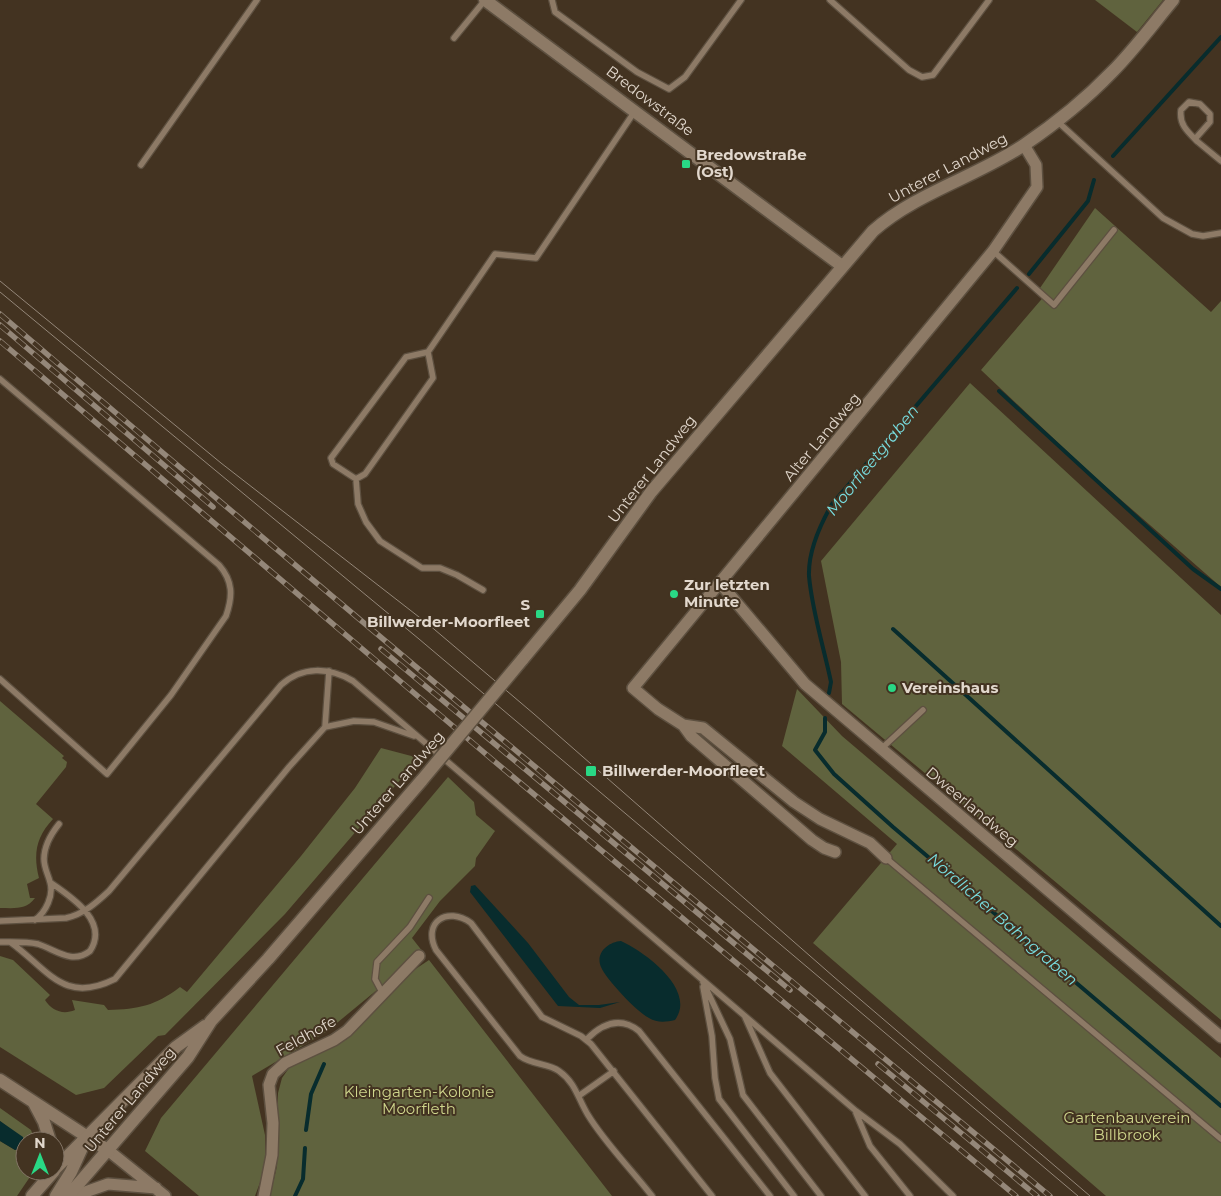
<svg xmlns="http://www.w3.org/2000/svg" width="1221" height="1196" viewBox="0 0 1221 1196" font-family="Montserrat,sans-serif">
  <rect width="100%" height="100%" fill="#433321"/>
  <path fill="#60633e" d="M1095,0H1163L1137,32Z
    M1095,208L1211,312L1221,301V587L1088,471L981,370L1046,294L1040,288Z
    M970,383L1221,615V1020L842,704L841,662L821,561Z
    M797,689L842,736L1221,1058V1196H1106L813,943L897,844L782,746Z
    M0,701L64,756L62,758L67,762L66,767L36,804L53,819C36,837 33,854 39,878L27,884L30,898H35C26,910 15,908 0,908Z
    M381,748L419,758L285,914L165,1035L158,1036L104,1088L76,1095L0,1047V956L13,960L50,995L45,1000C52,1011 63,1015 75,1010L72,1000L104,1005L108,1010C139,1009 155,1006 180,987L187,992L301,856L355,788Z
    M448,777L474,802L476,815L495,831L476,858L475,866L440,901L412,938L423,952L326,1032L252,1076L265,1135V1169L255,1196H199L145,1151L161,1118Z
    M429,960L612,1196H270L277,1166L278,1093L282,1078L289,1068L347,1039L411,972Z
    M0,1108L31,1130L35,1141H25L0,1121Z
    M0,1141L15,1150L25,1148V1145V1171H34L17,1196H0Z"/>
  <path fill="#082c2d" d="M475,885L528,943L569,997L579,1005H599L620,1002L600,1008L558,1006L470,892L471,886Z
    M621,941C645,952 697,990 675,1020C666,1022 657,1023 649,1018C637,1012 606,979 601,967C595,953 608,942 621,941Z
    M0,1121L23,1137L25,1148L15,1150L0,1141Z"/>
  <g fill="none" stroke-linecap="round" stroke-linejoin="round">
    <path stroke="#082c2d" stroke-width="4" d="M1113,156L1221,37
      M1029,274L1088,201L1094,180
      M999,391L1193,569L1221,589
      M893,629L1221,926
      M829,693L831,682C824,648 812,611 809,576C808,551 820,525 832,504L1017,288
      M825,718V732L815,750L834,774L893,827L1221,1106
      M306,1130L311,1094L324,1064
      M295,1196L303,1179L305,1148"/>
    <defs>
      <path id="service" d="M552,0L555,12L637,72L669,89L685,77L741,0
        M830,0L909,70L922,77L933,75L989,0
        M454,38L485,0
        M1057,121L1163,218L1192,234L1203,236L1221,233
        M1195,139L1210,122V114L1200,104L1189,102L1181,110C1179,125 1188,132 1198,142L1221,161
        M141,165L257,0
        M993,251L1054,305L1114,230
        M428,352L433,378L365,474L356,479L333,464L331,458L406,357L428,352L495,254L536,258L635,111
        M0,379L219,565C233,581 233,596 226,616L171,695L107,774L0,679
        M356,479L358,504L366,522L380,541L422,568H440L457,575L483,590
        M325,727L329,671
        M881,749L923,710
        M886,858L1221,1139
        M35,920C46,912 54,895 50,882C48,874 44,868 44,859C44,846 51,834 59,824
        M0,921L66,918C84,914 96,903 109,891L281,685C302,666 329,667 353,681L856,1111L900,1144L953,1196
        M0,942H10C48,969 63,1005 115,979L289,767L325,727L354,721L374,722L414,736
        M10,942C19,942 29,942 38,944C56,950 72,965 90,951C109,922 73,898 51,883
        M703,982L730,1039L743,1095L821,1196
        M703,987L712,1036L715,1078L719,1099L794,1196
        M383,994L375,979L377,962L410,927L429,898
        M745,1017L770,1073L865,1196
        M587,1039C602,1024 620,1016 639,1031L770,1196
        M580,1095L614,1071
        M856,1113L870,1146L910,1196
        M652,1196C632,1170 605,1143 588,1115C578,1099 576,1083 559,1071C548,1063 532,1065 520,1056L436,950C422,922 447,906 471,923L542,1017L581,1036L591,1044L712,1196"/>
      <path id="minor" d="M720,583L805,684L1221,1037
        M683,725L691,736L812,840L824,848L835,852
        M886,858L870,843L820,819L794,802L703,728L683,725L658,709L633,688L993,251L1037,187L1036,165L1024,145
        M109,1151L165,1196
        M74,1196L108,1184L156,1188
        M264,1196L272,1155L273,1123L269,1085L273,1074L285,1063L334,1040L347,1031L419,956"/>
      <path id="tertiary" d="M485,0L842,266
        M0,1080L109,1151
        M34,1103L44,1122L50,1141"/>
      <path id="secondary" d="M522,660L580,590L651,492L873,231C916,193 976,177 1024,145C1055,124 1086,99 1112,72C1134,50 1153,24 1173,0
        M55,1169L176,1047L205,1026
        M32,1196L54,1171
        M56,1196L71,1172L85,1141
        M68,1196L188,1057L211,1021L268,959L422,780"/>
    </defs>
    <use href="#service" stroke="#5d5040" stroke-width="8"/>
    <use href="#minor" stroke="#5d5040" stroke-width="14"/>
    <use href="#tertiary" stroke="#5d5040" stroke-width="15"/>
    <use href="#secondary" stroke="#5d5040" stroke-width="15"/>
    <use href="#service" stroke="#8d7a66" stroke-width="5.5"/>
    <use href="#minor" stroke="#8d7a66" stroke-width="11"/>
    <use href="#tertiary" stroke="#8d7a66" stroke-width="12"/>
    <use href="#secondary" stroke="#8d7a66" stroke-width="12"/>
    <path stroke="#948779" stroke-width="1" d="M0,281L221,463L428,624L534,714L834,977L1090,1196
      M0,292L419,639L1078,1196"/>
    <defs>
      <path id="rail" d="M0,314C347,611 698,904 1050,1196
        M0,325L213,507
        M0,341L494,761L1016,1196
        M381,649L790,990
        M878,1064L1037,1196"/>
    </defs>
    <use href="#rail" stroke="#948779" stroke-width="5.5"/>
    <use href="#rail" stroke="#433321" stroke-width="4" stroke-dasharray="11" stroke-linecap="butt"/>
    <defs>
      <path id="secondary-bridge" d="M422,780L522,660"/>
    </defs>
    <use href="#secondary-bridge" stroke="#5d5040" stroke-width="15" stroke-linecap="butt"/>
    <use href="#secondary-bridge" stroke="#8d7a66" stroke-width="12"/>
  </g>
  <g fill="#29d885" stroke="#433321" stroke-width="2">
    <rect x="681" y="159" width="10" height="10" rx="2.5"/>
    <circle cx="674" cy="594" r="5"/>
    <rect x="535" y="609" width="10" height="10" rx="2.5"/>
    <circle cx="892" cy="688" r="5"/>
    <rect x="585" y="765" width="12" height="12" rx="2.5"/>
  </g>
  <g text-anchor="middle" stroke-width="4" stroke-linejoin="round" paint-order="stroke">
    <g font-size="15" fill="#e2d8cd" stroke="#433321">
      <text transform="translate(650 101) rotate(37)" y="5">Bredowstraße</text>
      <text transform="translate(948 168) rotate(-28)" y="5">Unterer Landweg</text>
      <text transform="translate(822 437) rotate(-50)" y="5">Alter Landweg</text>
      <text transform="translate(652 469) rotate(-52)" y="5">Unterer Landweg</text>
      <text transform="translate(398 783) rotate(-49)" y="5">Unterer Landweg</text>
      <text transform="translate(972 807) rotate(40)" y="5">Dweerlandweg</text>
      <text transform="translate(306 1036) rotate(-29)" y="5">Feldhofe</text>
      <text transform="translate(130 1100) rotate(-50)" y="5">Unterer Landweg</text>
    </g>
    <g font-size="15" font-weight="bold" fill="#e2d8cd" stroke="#433321" text-anchor="start">
      <text x="696" y="160">Bredowstraße<tspan x="696" dy="17">(Ost)</tspan></text>
      <text x="684" y="590">Zur letzten<tspan x="684" dy="17">Minute</tspan></text>
      <text x="530" y="610" text-anchor="end">S<tspan x="530" dy="17">Billwerder-Moorfleet</tspan></text>
      <text x="902" y="693">Vereinshaus</text>
      <text x="602" y="776">Billwerder-Moorfleet</text>
    </g>
    <g font-size="15" fill="#cfd68c" stroke="#433321">
      <text x="419" y="1097">Kleingarten-Kolonie<tspan x="419" dy="17">Moorfleth</tspan></text>
      <text x="1127" y="1123">Gartenbauverein<tspan x="1127" dy="17">Billbrook</tspan></text>
    </g>
    <g font-size="16" font-style="italic" fill="#78dee0" stroke="#433321">
      <text transform="translate(872 460) rotate(-51)" y="6">Moorfleetgraben</text>
      <text transform="translate(1003 919) rotate(41)" y="6">Nördlicher Bahngraben</text>
    </g>
  </g>
  <g transform="translate(40 1156)"><circle r="24" fill="#433321" stroke="#837566"/>
  <path d="M0-4L9 19L0 12L-9 19Z" fill="#29d885"/>
  <text y="-8" font-size="14" font-weight="bold" text-anchor="middle" fill="#e2d8cd">N</text>
  </g>
</svg>
